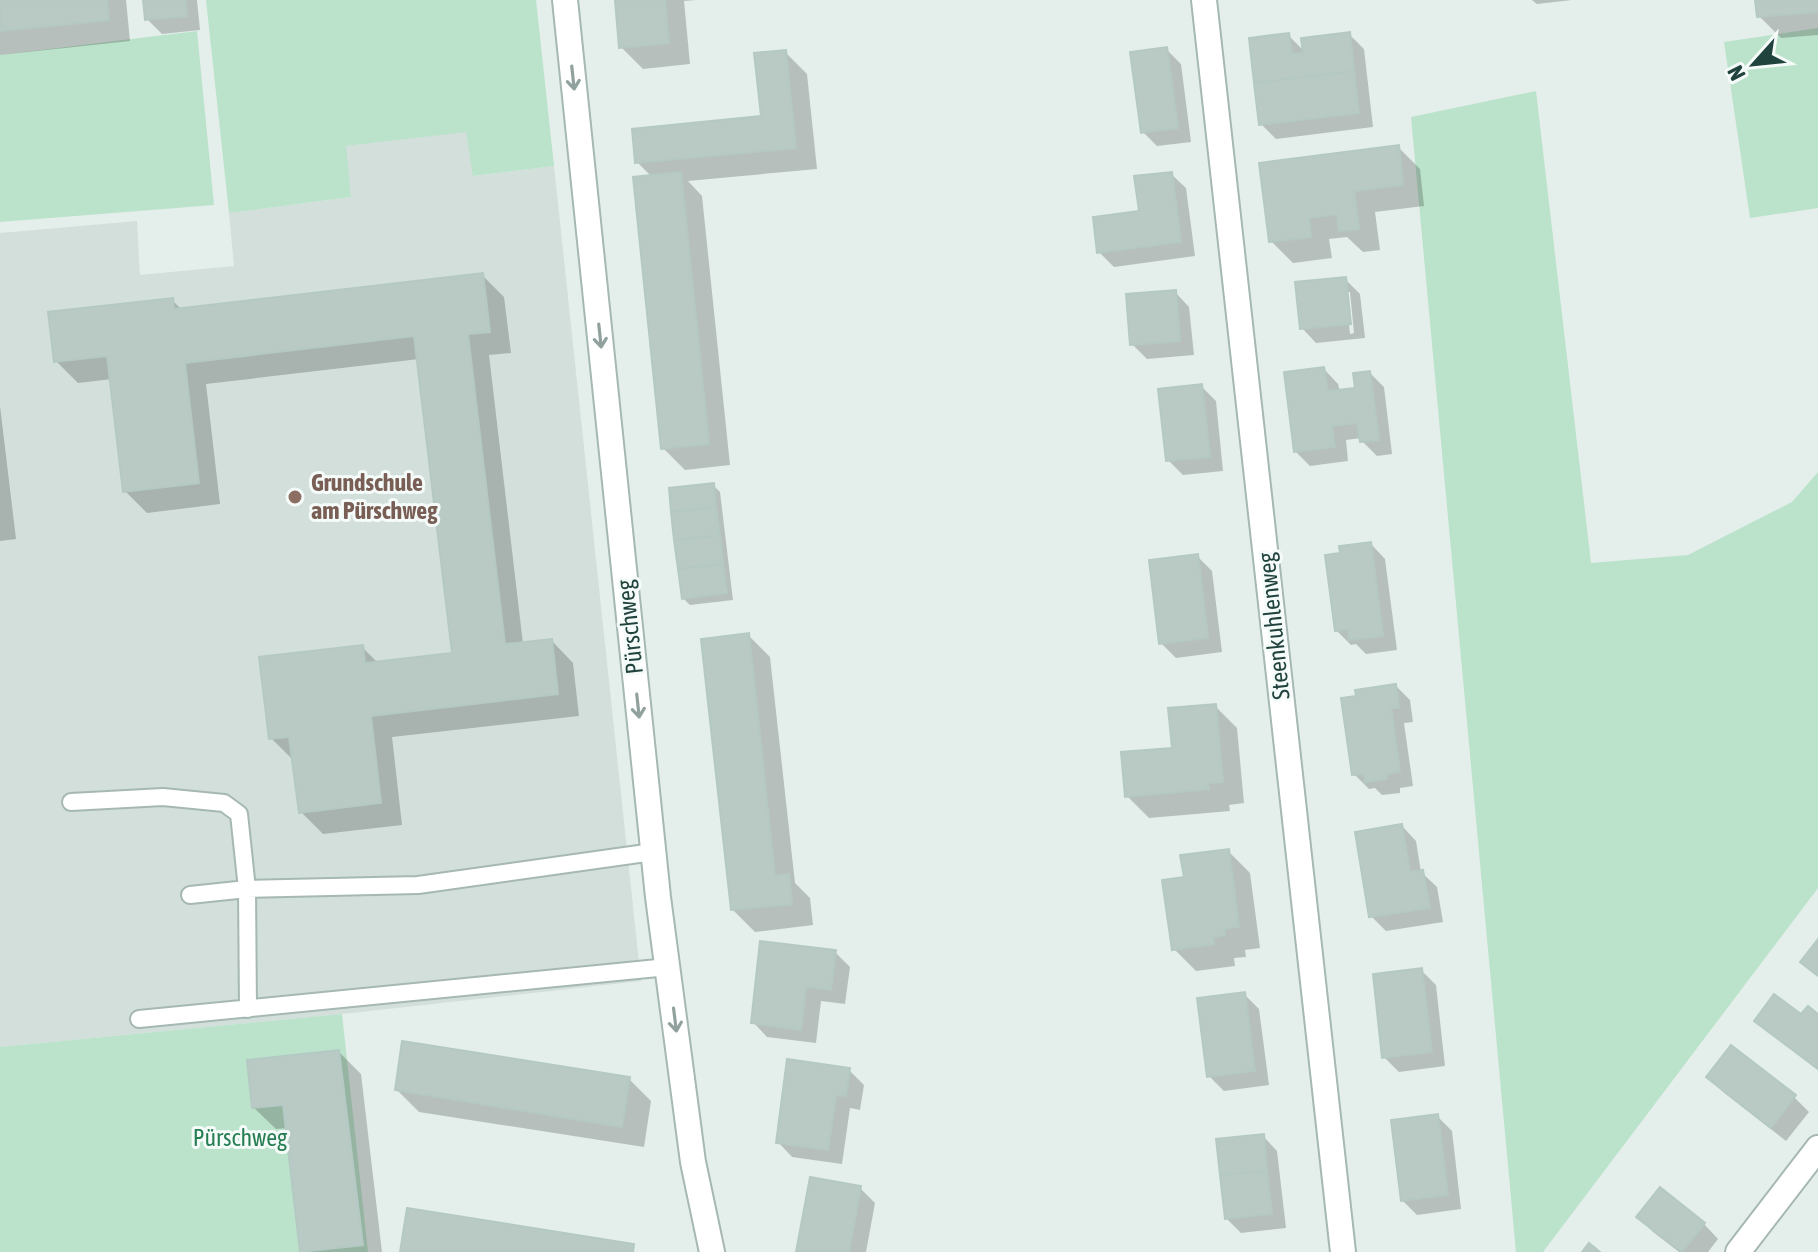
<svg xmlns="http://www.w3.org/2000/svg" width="1818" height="1252" viewBox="0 0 1818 1252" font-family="'Asap Condensed',sans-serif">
  <rect width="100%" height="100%" fill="#e4efeb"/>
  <path fill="#d2dfdb" d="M467,131L474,176L554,166L641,981L342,1014L0,1047V233L137,221L140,275L234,266L229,213L351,197L345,146Z"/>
  <path fill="#bbe2ca" d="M206,0H536L554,166L473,176L466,132L346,146L351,197L229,213Z
    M1818,28V208L1750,218L1724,42Z
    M197,31L214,205L0,222V55Z
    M1536,91L1591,563L1688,555L1792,502L1818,472V888L1543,1252H1516L1411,117Z
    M342,1014L368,1252H0V1047Z"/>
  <path fill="#0003" fill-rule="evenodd" d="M0,0H126L130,41L0,55Z
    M145,0H197L200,30L162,34L147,19Z
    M617,0H696L684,1L690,64L643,69L621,47Z
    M1532,0H1572L1537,4Z
    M1757,0H1818V35L1781,38L1759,16Z
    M1349,34L1364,49L1373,127L1276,139L1261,124L1288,35L1305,52Z
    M1166,49L1181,64L1191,142L1157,146L1143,132Z
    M785,52L807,74L817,169L688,181L702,196L730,465L685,470L663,448L652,177L637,162L763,118Z
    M1398,147L1420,169L1424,206L1375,212L1380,250L1363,252L1347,237L1329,239L1332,258L1293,263L1271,241Z
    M1171,174L1186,188L1195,256L1114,267L1099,252L1141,212Z
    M482,275L504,297L511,353L489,355L523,644L552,641L573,663L579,716L392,737L402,825L323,834L301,812L293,760L271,738L362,647L378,663L454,654L419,359L206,384L220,504L147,513L125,491L112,379L78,383L56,361L172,300L182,310Z
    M1345,279L1360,294L1365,338L1316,343L1302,328ZM1346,292H1350L1354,333L1350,334Z
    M1175,292L1189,307L1194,355L1147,359L1132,344Z
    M1324,369L1338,384L1340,392L1357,390L1370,373L1384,387L1392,454L1377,456L1362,441L1361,438L1346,440L1348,461L1310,466L1295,451Z
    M1201,386L1216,401L1223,471L1183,475L1168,460Z
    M0,406L16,539L0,541Z
    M713,485L720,492L733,600L690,605L683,598Z
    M1371,544L1385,559L1397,650L1366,654L1356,644L1351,645L1336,630L1342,555Z
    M1197,556L1212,571L1222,652L1176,658L1161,643Z
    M748,635L770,657L795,883L810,898L813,925L755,932L733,910Z
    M1396,686L1410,700L1413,722L1404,723L1413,786L1400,788V793L1382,795L1375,788L1369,789L1354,774Z
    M1215,706L1237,728L1244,803L1229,805L1230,811L1149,818L1127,796Z
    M1402,826L1416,841L1421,872L1437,887L1443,922L1386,931L1371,916Z
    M1228,851L1250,873L1260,948L1245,950L1246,957L1234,958L1235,966L1196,971L1174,949L1186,879Z
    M835,952L850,967L845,1004L821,1001L816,1043L767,1037L753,1022Z
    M1421,970L1436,985L1445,1066L1399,1072L1384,1057Z
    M1244,994L1259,1009L1269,1085L1224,1091L1209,1076Z
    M1818,1016V1070L1772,1035L1757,1021Z
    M339,1052L361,1074L382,1252H302L288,1128L276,1129L254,1108Z
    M849,1070L864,1085L860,1110L850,1108L842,1164L792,1157L778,1142Z
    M1709,1077L1794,1097L1809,1112L1786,1141L1723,1092Z
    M629,1079L651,1101L644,1147L419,1112L397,1090Z
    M1437,1116L1452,1131L1461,1209L1417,1215L1402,1200Z
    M1263,1136L1277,1151L1286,1228L1241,1233L1226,1218Z
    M860,1188L875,1203L866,1252H798Z
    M1639,1217L1704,1224L1718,1239L1708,1252H1679L1653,1232Z"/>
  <path fill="#b9cac5" stroke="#b5c9c4" stroke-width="2" d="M0,0H107L109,20L0,31Z
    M143,0H185L187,16L145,20Z
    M615,0H665L669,43L619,48Z
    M1755,0H1818V12L1757,17Z
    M1350,32L1354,71L1254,83L1249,38L1289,33L1292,54L1303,53L1301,38Z
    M1167,47L1178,128L1141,133L1130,52Z
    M786,50L796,148L635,163L632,129L761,116L754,53Z
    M1354,71L1359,113L1259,125L1254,83Z
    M1399,145L1403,185L1354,191L1359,229L1339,231L1337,214L1309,218L1311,237L1269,242L1259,163Z
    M681,172L709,444L661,449L633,177Z
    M1172,172L1181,242L1097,253L1093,217L1139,211L1134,176Z
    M483,273L490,332L468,334L505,644L552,639L558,694L371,716L381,803L299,813L289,737L269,739L259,657L363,645L365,663L452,653L414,336L185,363L199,483L123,492L107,356L54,362L48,312L173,298L174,309Z
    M1346,277L1351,324L1300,329L1295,282Z
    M1176,290L1180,341L1130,345L1126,294Z
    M1324,367L1328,391L1355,388L1353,373L1370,371L1379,440L1360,442L1357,423L1332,426L1335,447L1294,452L1284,372Z
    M1202,384L1210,457L1166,461L1158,389Z
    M714,483L716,507L671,512L669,488Z
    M716,507L720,535L674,540L671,512Z
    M720,535L723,564L678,569L674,540Z
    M1371,542L1383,636L1349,640L1348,629L1335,631L1325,555L1340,553L1339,546Z
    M1198,554L1208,638L1159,644L1149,560Z
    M723,564L727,593L682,599L678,569Z
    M749,633L775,876L789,874L792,904L731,910L701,639Z
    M1396,684L1399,708H1391L1400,772L1386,774L1387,779L1365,782L1364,774L1352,775L1341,698L1356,696L1355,690Z
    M1216,704L1223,782L1208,783L1209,789L1125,797L1121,752L1172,748L1168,708Z
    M1402,824L1410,872L1423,870L1430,908L1369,917L1355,832Z
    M1229,849L1239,927L1224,929L1225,935L1213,937L1214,944L1172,950L1162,880L1184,877L1180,855Z
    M1818,939V976L1800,962Z
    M760,941L836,950L831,990L806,987L801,1030L751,1023Z
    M1422,968L1432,1052L1382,1058L1373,974Z
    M1245,992L1255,1071L1207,1077L1197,998Z
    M1774,994L1801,1014L1808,1006L1818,1014V1069L1754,1021Z
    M402,1041L630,1077L622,1127L395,1090Z
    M1731,1045L1796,1095L1771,1128L1706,1077Z
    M339,1050L363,1245L300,1252L283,1105L252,1108L247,1060Z
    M787,1059L850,1068L846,1096L836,1095L828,1150L776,1143Z
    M1438,1114L1448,1195L1401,1201L1391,1120Z
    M1264,1134L1267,1171L1220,1175L1216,1139Z
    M1267,1171L1272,1214L1225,1219L1220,1175Z
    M810,1177L861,1186L849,1252H796Z
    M1660,1187L1705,1223L1682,1252L1636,1217Z
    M407,1208L634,1244L633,1252H400Z
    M1589,1243L1600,1252H1582Z"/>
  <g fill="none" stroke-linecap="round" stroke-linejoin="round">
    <defs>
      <path id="lane" d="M71,802L163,797L224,803L239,814L247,889L248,1009
        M190,895L247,889L418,885L653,852
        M139,1019L668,967"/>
      <path id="street" d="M565,0L658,897L693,1162L712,1252
        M1204,0L1343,1252
        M1738,1252L1818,1148"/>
    </defs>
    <use href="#lane" stroke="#a6b8b4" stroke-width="20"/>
    <use href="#street" stroke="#a6b8b4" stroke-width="28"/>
    <use href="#lane" stroke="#fff" stroke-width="16"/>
    <use href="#street" stroke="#fff" stroke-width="24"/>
  </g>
  <defs><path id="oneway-shaft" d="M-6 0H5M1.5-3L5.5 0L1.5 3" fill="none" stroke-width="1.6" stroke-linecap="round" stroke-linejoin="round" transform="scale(2)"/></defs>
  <g stroke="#90a19e">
    <use href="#oneway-shaft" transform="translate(573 78) rotate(84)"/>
    <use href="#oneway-shaft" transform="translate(600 336) rotate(84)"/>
    <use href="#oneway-shaft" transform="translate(638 706) rotate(84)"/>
    <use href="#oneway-shaft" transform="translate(675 1020) rotate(83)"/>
  </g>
  <circle fill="#8d6e63" stroke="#f5fbf9" stroke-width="3" cx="295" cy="497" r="8"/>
  <g text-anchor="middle" stroke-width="6" stroke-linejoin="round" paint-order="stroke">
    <g font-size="24" font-weight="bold" fill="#785e54" stroke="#f5fbf9" text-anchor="start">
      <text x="311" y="491">Grundschule<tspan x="311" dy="28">am Pürschweg</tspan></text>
    </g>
    <g font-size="24" fill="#21433e" stroke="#f5fbf9">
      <text transform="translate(1274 626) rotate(-96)" y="8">Steenkuhlenweg</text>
      <text transform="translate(630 627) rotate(-96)" y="8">Pürschweg</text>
    </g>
    <g font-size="24" fill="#277e53" stroke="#f5fbf9">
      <text x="240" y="1146">Pürschweg</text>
    </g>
  </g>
  <g transform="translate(1754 64) rotate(243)" stroke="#f5fbf9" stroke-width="6" paint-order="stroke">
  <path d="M0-6L14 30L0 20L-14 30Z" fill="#21433e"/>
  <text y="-12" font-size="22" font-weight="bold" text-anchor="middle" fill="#21433e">N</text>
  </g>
</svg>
